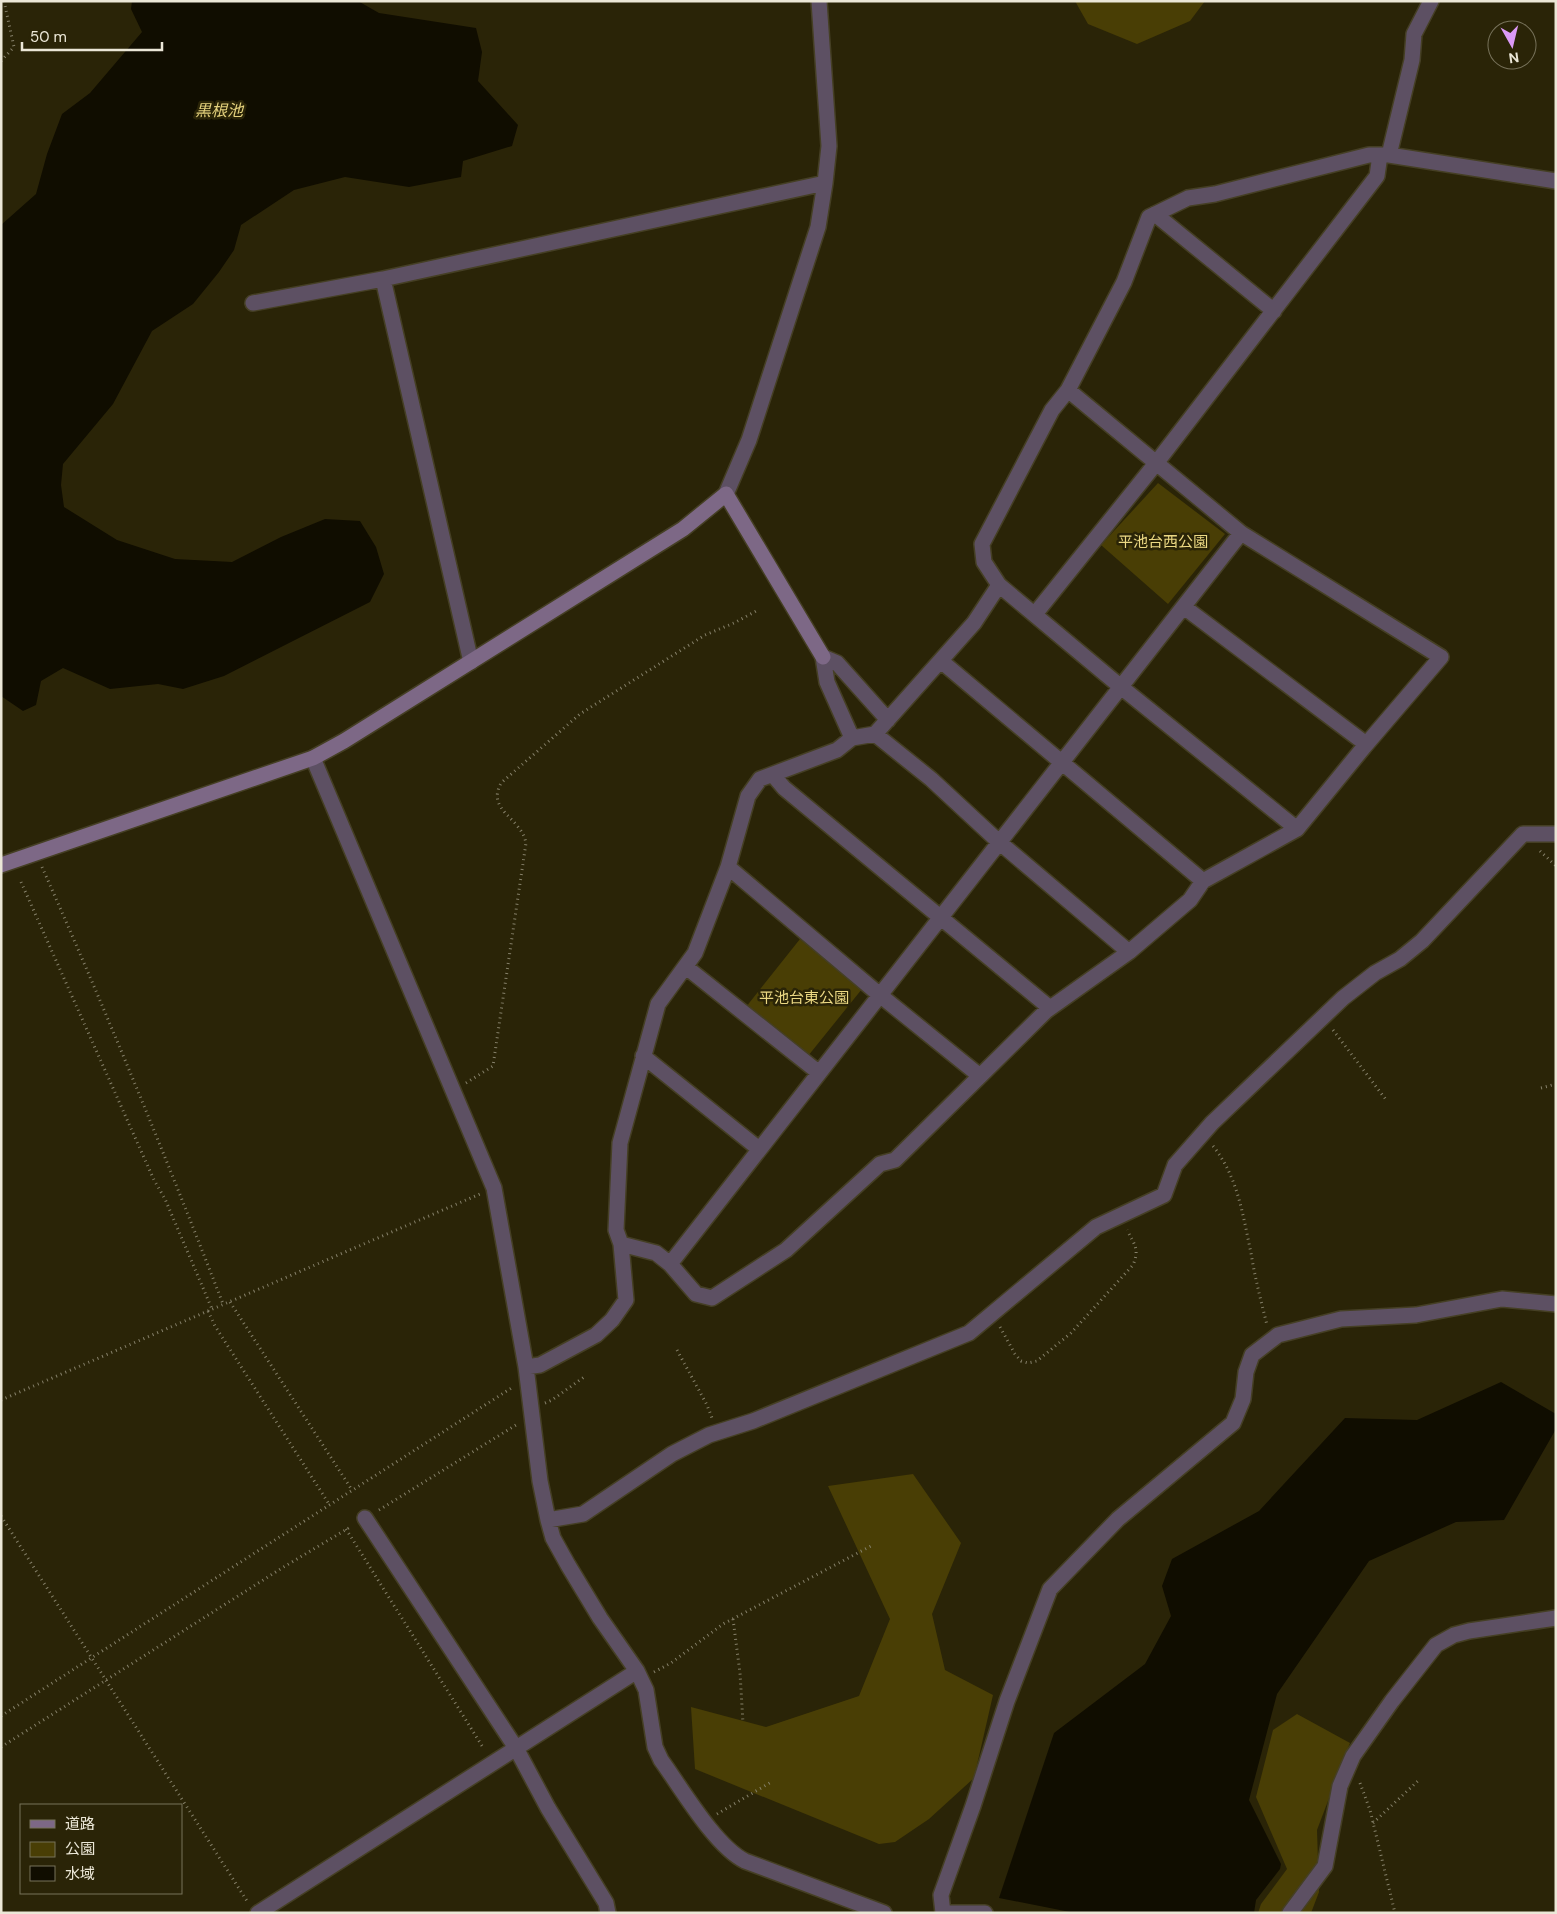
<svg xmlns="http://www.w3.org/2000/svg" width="1557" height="1914" viewBox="0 0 1557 1914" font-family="'DM Sans','Noto Sans JP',sans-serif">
  <rect width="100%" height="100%" fill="#2a2407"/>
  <path fill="#493e05" d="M1075,1H1205L1190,21L1137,44L1088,24Z
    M1158,483L1225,534L1168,604L1101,545Z
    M800,939L862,989L808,1056L746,1007Z
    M913,1474L961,1543L932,1614L945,1670L993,1695L974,1778L929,1819L895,1842L879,1844L695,1769L691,1707L766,1727L859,1696L890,1619L828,1486Z
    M1297,1714L1350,1743L1317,1830L1319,1892L1311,1913H1258L1261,1904L1287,1869L1256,1797L1273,1730Z"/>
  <path fill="#100d00" d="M132,1H358L379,13L476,28L482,52L478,81L518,125L512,146L463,161L461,177L409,187L345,177L294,190L241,225L234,250L219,272L193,304L152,331L113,404L63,464L61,485L64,507L117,540L175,559L232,562L281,537L325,519L360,521L376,547L384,574L370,602L224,676L183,689L158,684L110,689L63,668L41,681L36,705L23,711L1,696V225L36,194L47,154L62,114L90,93L142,32L131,9Z
    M1501,1382L1556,1414V1429L1504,1520L1456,1522L1369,1561L1277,1694L1249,1800L1281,1864L1280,1869L1256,1900L1254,1913H1075L999,1898L1054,1733L1145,1664L1171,1616L1162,1586L1172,1559L1259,1511L1345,1418L1417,1420Z"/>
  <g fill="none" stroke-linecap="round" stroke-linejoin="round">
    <defs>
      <path id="street" d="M1389,155L1412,60L1414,34L1431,1
        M1155,214L1274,311
        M383,279L471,662
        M253,303L383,279L825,183
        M726,494L749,440L818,227L825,183L829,146L819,1
        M999,585L1121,687L1297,829
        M1184,607L1366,744
        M1035,614L1157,462L1377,176L1380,155
        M941,661L1203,881
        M875,734L931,779L999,842L1129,952
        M852,738L827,682L823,657L837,663L888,720
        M313,758L494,1188L526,1367L540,1481L548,1520L553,1538L568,1565L600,1618L637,1671L646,1690L655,1747L661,1760C682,1789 715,1846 745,1861L884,1913
        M773,775L784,788L1050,1008
        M728,867L881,996L980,1076
        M686,967L818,1072
        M643,1056L759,1149
        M621,1244L656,1253L670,1264L696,1294L712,1298L786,1250L880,1164L895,1160L1046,1011L1129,952L1190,900L1203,881L1297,829L1364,747L1441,657L1241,533L1068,390
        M670,1264L1241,533
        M526,1367L540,1365L596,1335L612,1320L626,1300L621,1244L616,1230L620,1143L658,1004L695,953L728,867L748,796L760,779L837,750L852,738L875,734L974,623L999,585L984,562L982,544L1052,410L1068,390L1124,282L1149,217L1188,198L1215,194L1369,155H1389L1556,181
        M365,1518L516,1748L548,1808L606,1903L608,1913
        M548,1520L583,1514L672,1454L709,1435L753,1421L969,1333L1096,1227L1164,1195L1175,1165L1212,1123L1343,998L1375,973L1400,959L1422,941L1523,834H1556
        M258,1913L637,1671
        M943,1913L941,1895L973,1806L1007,1701L1050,1589L1118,1519L1233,1423L1243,1399L1246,1372L1252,1355L1278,1335L1341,1319L1416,1315L1502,1299L1556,1304
        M943,1913H985
        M1290,1913L1325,1866L1340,1786L1353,1756L1392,1701L1436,1645L1454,1635L1469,1631L1556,1618"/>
      <path id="secondary" d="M1,865L313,758L344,741L683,529L726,494L823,657"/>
    </defs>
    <use href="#street" stroke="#453f24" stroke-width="18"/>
    <use href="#secondary" stroke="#453f24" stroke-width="18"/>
    <path stroke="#86816a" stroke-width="3" stroke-dasharray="1 4" stroke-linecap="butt" d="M1,61L14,47L4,1
      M1540,851L1556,866
      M42,867C106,1011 166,1157 223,1304
      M21,882L154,1180L165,1199L212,1309
      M1333,1030L1387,1101
      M466,1083L493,1066L526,843C521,817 486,811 501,783L580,714L705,635L734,623L758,610
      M1541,1088L1556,1084
      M1213,1146C1238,1177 1243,1216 1251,1253C1255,1278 1261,1301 1267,1325
      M230,1302L352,1490
      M208,1311L215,1326L329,1504
      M1000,1327L1015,1354L1021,1361L1028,1363L1037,1361L1071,1333L1133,1265C1140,1249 1134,1244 1127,1230
      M677,1350L707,1405L712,1418
      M1,1400L480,1194
      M545,1403L552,1400L584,1377
      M379,1510L516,1425
      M1,1516L247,1901
      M346,1529L484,1749
      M733,1619L740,1673L743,1723
      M654,1672L671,1663L723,1624L871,1546
      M1,1716L513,1387
      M1,1747L282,1568L352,1526
      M1360,1783L1370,1810L1395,1913
      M717,1814L773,1781
      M1373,1823L1420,1779"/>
    <use href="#street" stroke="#5d5063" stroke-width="15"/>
    <use href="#secondary" stroke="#7d6886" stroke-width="15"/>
  </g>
  <g text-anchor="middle" stroke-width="5" stroke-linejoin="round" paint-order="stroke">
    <g font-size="15" fill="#ebd883" stroke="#2a2407">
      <text x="1163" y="547">平池台西公園</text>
      <text x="804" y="1003">平池台東公園</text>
    </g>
    <g font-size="16" font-style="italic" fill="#e4d17d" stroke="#2a2407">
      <text x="219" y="116">黒根池</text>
    </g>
  </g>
  <rect width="1557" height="1914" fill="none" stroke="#ebe7d7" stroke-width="5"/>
  <rect x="20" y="1804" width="162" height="90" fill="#2a2407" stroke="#77725a"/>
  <rect x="30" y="1820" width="25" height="8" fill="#7d6886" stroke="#77725a"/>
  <text x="65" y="1829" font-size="15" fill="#ebe7d7">道路</text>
  <rect x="30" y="1842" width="25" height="15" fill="#493e05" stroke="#77725a"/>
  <text x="65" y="1854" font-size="15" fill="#ebe7d7">公園</text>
  <rect x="30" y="1866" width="25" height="15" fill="#100d00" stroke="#77725a"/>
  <text x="65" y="1879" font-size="15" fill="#ebe7d7">水域</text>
  <g transform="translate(1512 45) rotate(172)"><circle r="24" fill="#2a2407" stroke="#77725a"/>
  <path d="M0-4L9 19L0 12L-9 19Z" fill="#db99f6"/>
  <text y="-8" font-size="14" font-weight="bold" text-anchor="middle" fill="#ebe7d7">N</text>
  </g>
  <path d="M22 42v8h140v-8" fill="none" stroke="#ebe7d7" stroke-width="2.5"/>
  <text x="30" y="42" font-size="15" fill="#ebe7d7" stroke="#2a2407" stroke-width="4" paint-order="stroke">50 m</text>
</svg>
